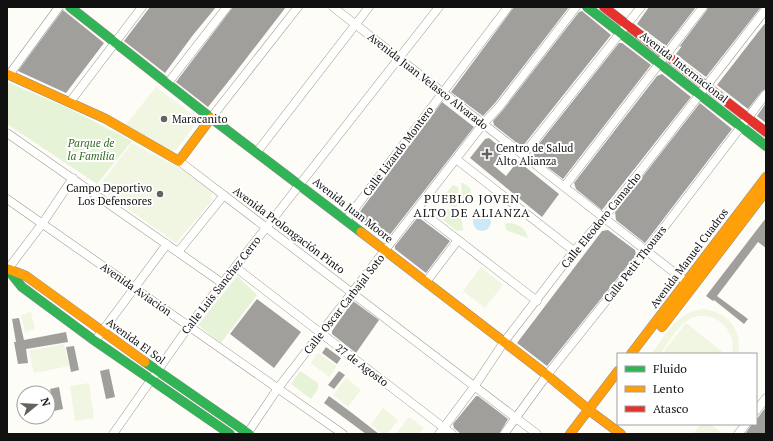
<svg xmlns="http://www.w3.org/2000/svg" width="773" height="441" viewBox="0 0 773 441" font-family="'PT Serif',serif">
  <rect width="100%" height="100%" fill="#fdfcf7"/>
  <path fill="#e7f3d7" d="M7,82L66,107L132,141L97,184L7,124Z
    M461,183H463L470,188L474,203L463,205Z
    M453,185L458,187L460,205L454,207L446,204L443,197Z
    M445,208L461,214L463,230L457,231L438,216L439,213L442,212Z
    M509,223C519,224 526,229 528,238L506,230L505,224Z
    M237,276L257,295L221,343L198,325Z
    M300,371L318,383V389L311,399L291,384Z"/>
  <path fill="#f0f6e1" d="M156,87L197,118L198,121L176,150L171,151L125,126Z
    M132,143L183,170L213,192L210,196L213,199L176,243L98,187Z
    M481,267L503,285L485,308L463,291Z
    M704,309C727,312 743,330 738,354H732C738,329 711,306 688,320C676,328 668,343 660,354H651C666,335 677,311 704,309Z
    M31,312L35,329L25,332L21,315Z
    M686,323L725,354H662Z
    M64,344L69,366L34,373L29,351Z
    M318,353L337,366L329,377L311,363Z
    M346,378L361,390L348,407L333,395Z
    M89,383L94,418L75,421L70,386Z
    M383,408L398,420L387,434H383L371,425Z
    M409,417L424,428L419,434H396Z
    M701,424H710L722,433L721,434H693Z"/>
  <path fill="#cde8f7" d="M473 222a9 9 0 1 1 18 0a9 9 0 1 1-18 0Z"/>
  <path fill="#a19f9c" d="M150,7H216L193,35L165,73L124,41Z
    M233,7H286L235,73L208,107L176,82Z
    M514,7H569L495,103L483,116L451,92Z
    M649,7H696L666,46L637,24Z
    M708,7H761L706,77L676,54L682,46L679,47L707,10Z
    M63,10L104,43L66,93L18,71Z
    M582,11L611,35L522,147L494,125L493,121L503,110L579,12Z
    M766,22V89L762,91L748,109L717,85Z
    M619,43H622L651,65L563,179L534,157V150Z
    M662,74L691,97L602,210L576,189L574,183L657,76Z
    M442,102L474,127L385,241L355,218Z
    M700,103L732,129L645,243L616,220L615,212Z
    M766,103V123L757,116Z
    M489,138L504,150L493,165L506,176L518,161L559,194L542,217L470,158L485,139Z
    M418,217L450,241L426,273L395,249V246Z
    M766,218V248L758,242L717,296L748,319L744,324L714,300L713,301L706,296Z
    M608,230L635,250L636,255L547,366L517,343L602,231Z
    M257,299L301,332L274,368L230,334Z
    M353,301L379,320L356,353L332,334V331Z
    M19,318L24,340L66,332L68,342L26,349L28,363L18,364L14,342H16L12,319Z
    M74,346L79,370L71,372L66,347Z
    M326,347L341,358L337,364L322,353Z
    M109,369L115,397L106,399L100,371Z
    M339,371L345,375L334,389L328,385Z
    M59,387L63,409L54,411L50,389Z
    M329,396L352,413L379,434H366L324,403Z
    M476,396H478L508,419L499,434H461L454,428L453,424Z
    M766,407V434H745L752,424H756V420Z"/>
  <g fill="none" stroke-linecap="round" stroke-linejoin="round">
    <defs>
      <path id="street" d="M333,7L689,284
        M9,75L59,7
        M168,83L227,7
        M70,102L142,7
        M211,118L298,7
        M7,133L222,283
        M257,152L369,7
        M523,155L641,7
        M456,159L574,251
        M179,161L537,434
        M564,187L703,7
        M7,199L343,434
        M418,209L537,301
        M346,220L508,7
        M178,252L224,195
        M235,267L452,434
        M8,269L42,224L73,178
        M426,282L458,240
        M95,341L167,244
        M756,411L766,398
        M113,434L189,326L439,7
        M247,434L278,388L483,124L499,107L576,7
        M439,434L474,387L504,342L574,251L604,218L766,9
        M504,434L547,375L646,251L766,94
        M738,434L746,424"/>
      <path id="fast" d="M70,7L211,118L361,232
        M587,7L766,146
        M9,271L22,287L95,341L230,434
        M145,362L249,434"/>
      <path id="slow" d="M7,74L106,119L179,161L211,118
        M361,232L547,375L594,414L621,434
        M8,269L26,276L145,362
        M662,327L766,191
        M631,354L766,177
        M570,434L618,371"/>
      <path id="jam" d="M604,7L766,132"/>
    </defs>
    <use href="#street" stroke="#979795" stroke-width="9"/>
    <use href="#fast" stroke="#8e8d8b" stroke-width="10"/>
    <use href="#slow" stroke="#8e8d8b" stroke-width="10"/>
    <use href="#jam" stroke="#8e8d8b" stroke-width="10"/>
    <use href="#street" stroke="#fffffe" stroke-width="8"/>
    <use href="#fast" stroke="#30b455" stroke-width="9"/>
    <use href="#slow" stroke="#ff9f0a" stroke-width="9"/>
    <use href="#jam" stroke="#e5322d" stroke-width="9"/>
  </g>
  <g fill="#646362" stroke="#fff" stroke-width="1.5">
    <circle cx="164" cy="119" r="4"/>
    <path d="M485 148h4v4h4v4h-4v4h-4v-4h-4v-4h4z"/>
    <circle cx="160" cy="194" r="4"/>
  </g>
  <g text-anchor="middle" stroke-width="4" stroke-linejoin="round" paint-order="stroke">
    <g font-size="11" fill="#111" stroke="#fff">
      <text transform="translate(684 67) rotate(38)" y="4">Avenida Internacional</text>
      <text transform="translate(428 81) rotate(38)" y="4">Avenida Juan Velasco Alvarado</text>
      <text transform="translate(398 151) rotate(-53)" y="4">Calle Lizardo Montero</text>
      <text transform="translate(353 210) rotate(38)" y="4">Avenida Juan Moore</text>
      <text transform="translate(601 220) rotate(-51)" y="4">Calle Eleodoro Camacho</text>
      <text transform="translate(289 230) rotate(37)" y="4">Avenida Prolongación Pinto</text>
      <text transform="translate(689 258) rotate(-53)" y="4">Avenida Manuel Cuadros</text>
      <text transform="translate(635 264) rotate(-52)" y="4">Calle Petit Thouars</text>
      <text transform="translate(221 285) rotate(-52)" y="4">Calle Luis Sanchez Cerro</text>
      <text transform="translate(136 289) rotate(35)" y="4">Avenida Aviación</text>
      <text transform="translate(344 304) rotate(-52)" y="4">Calle Oscar Carbajal Soto</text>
      <text transform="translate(136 341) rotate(36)" y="4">Avenida El Sol</text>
      <text transform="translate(362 365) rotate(37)" y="4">27 de Agosto</text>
    </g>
    <g font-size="11" fill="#111" stroke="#fff" text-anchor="start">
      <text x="172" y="123">Maracanito</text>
      <text x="496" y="152">Centro de Salud<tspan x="496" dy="13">Alto Alianza</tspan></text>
      <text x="152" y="192" text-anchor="end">Campo Deportivo<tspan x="152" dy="13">Los Defensores</tspan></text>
    </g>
    <g font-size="11" font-style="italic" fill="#2f6b1f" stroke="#fff">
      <text x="91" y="147">Parque de<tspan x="91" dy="13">la Familia</tspan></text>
    </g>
    <g font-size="12" letter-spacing="1" fill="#111" stroke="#fff">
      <text x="472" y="203">PUEBLO JOVEN<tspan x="472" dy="14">ALTO DE ALIANZA</tspan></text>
    </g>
  </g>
  <rect width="773" height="441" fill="none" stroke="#111111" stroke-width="16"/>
  <rect x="617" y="353" width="140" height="72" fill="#ffffff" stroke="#a0a0a0"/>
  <rect x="625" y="366" width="20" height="6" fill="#30b455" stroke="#a0a0a0"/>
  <text x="653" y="373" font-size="12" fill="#111111">Fluido</text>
  <rect x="625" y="386" width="20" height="6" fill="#ff9f0a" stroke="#a0a0a0"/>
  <text x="653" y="393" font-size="12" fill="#111111">Lento</text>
  <rect x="625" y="406" width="20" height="6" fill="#e5322d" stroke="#a0a0a0"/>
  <text x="653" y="413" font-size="12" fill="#111111">Atasco</text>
  <g transform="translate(36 405) rotate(72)"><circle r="19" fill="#ffffff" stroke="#a0a0a0"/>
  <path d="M0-3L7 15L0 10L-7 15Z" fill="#646362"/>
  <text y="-6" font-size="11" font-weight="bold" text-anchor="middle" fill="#111111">N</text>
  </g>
</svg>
